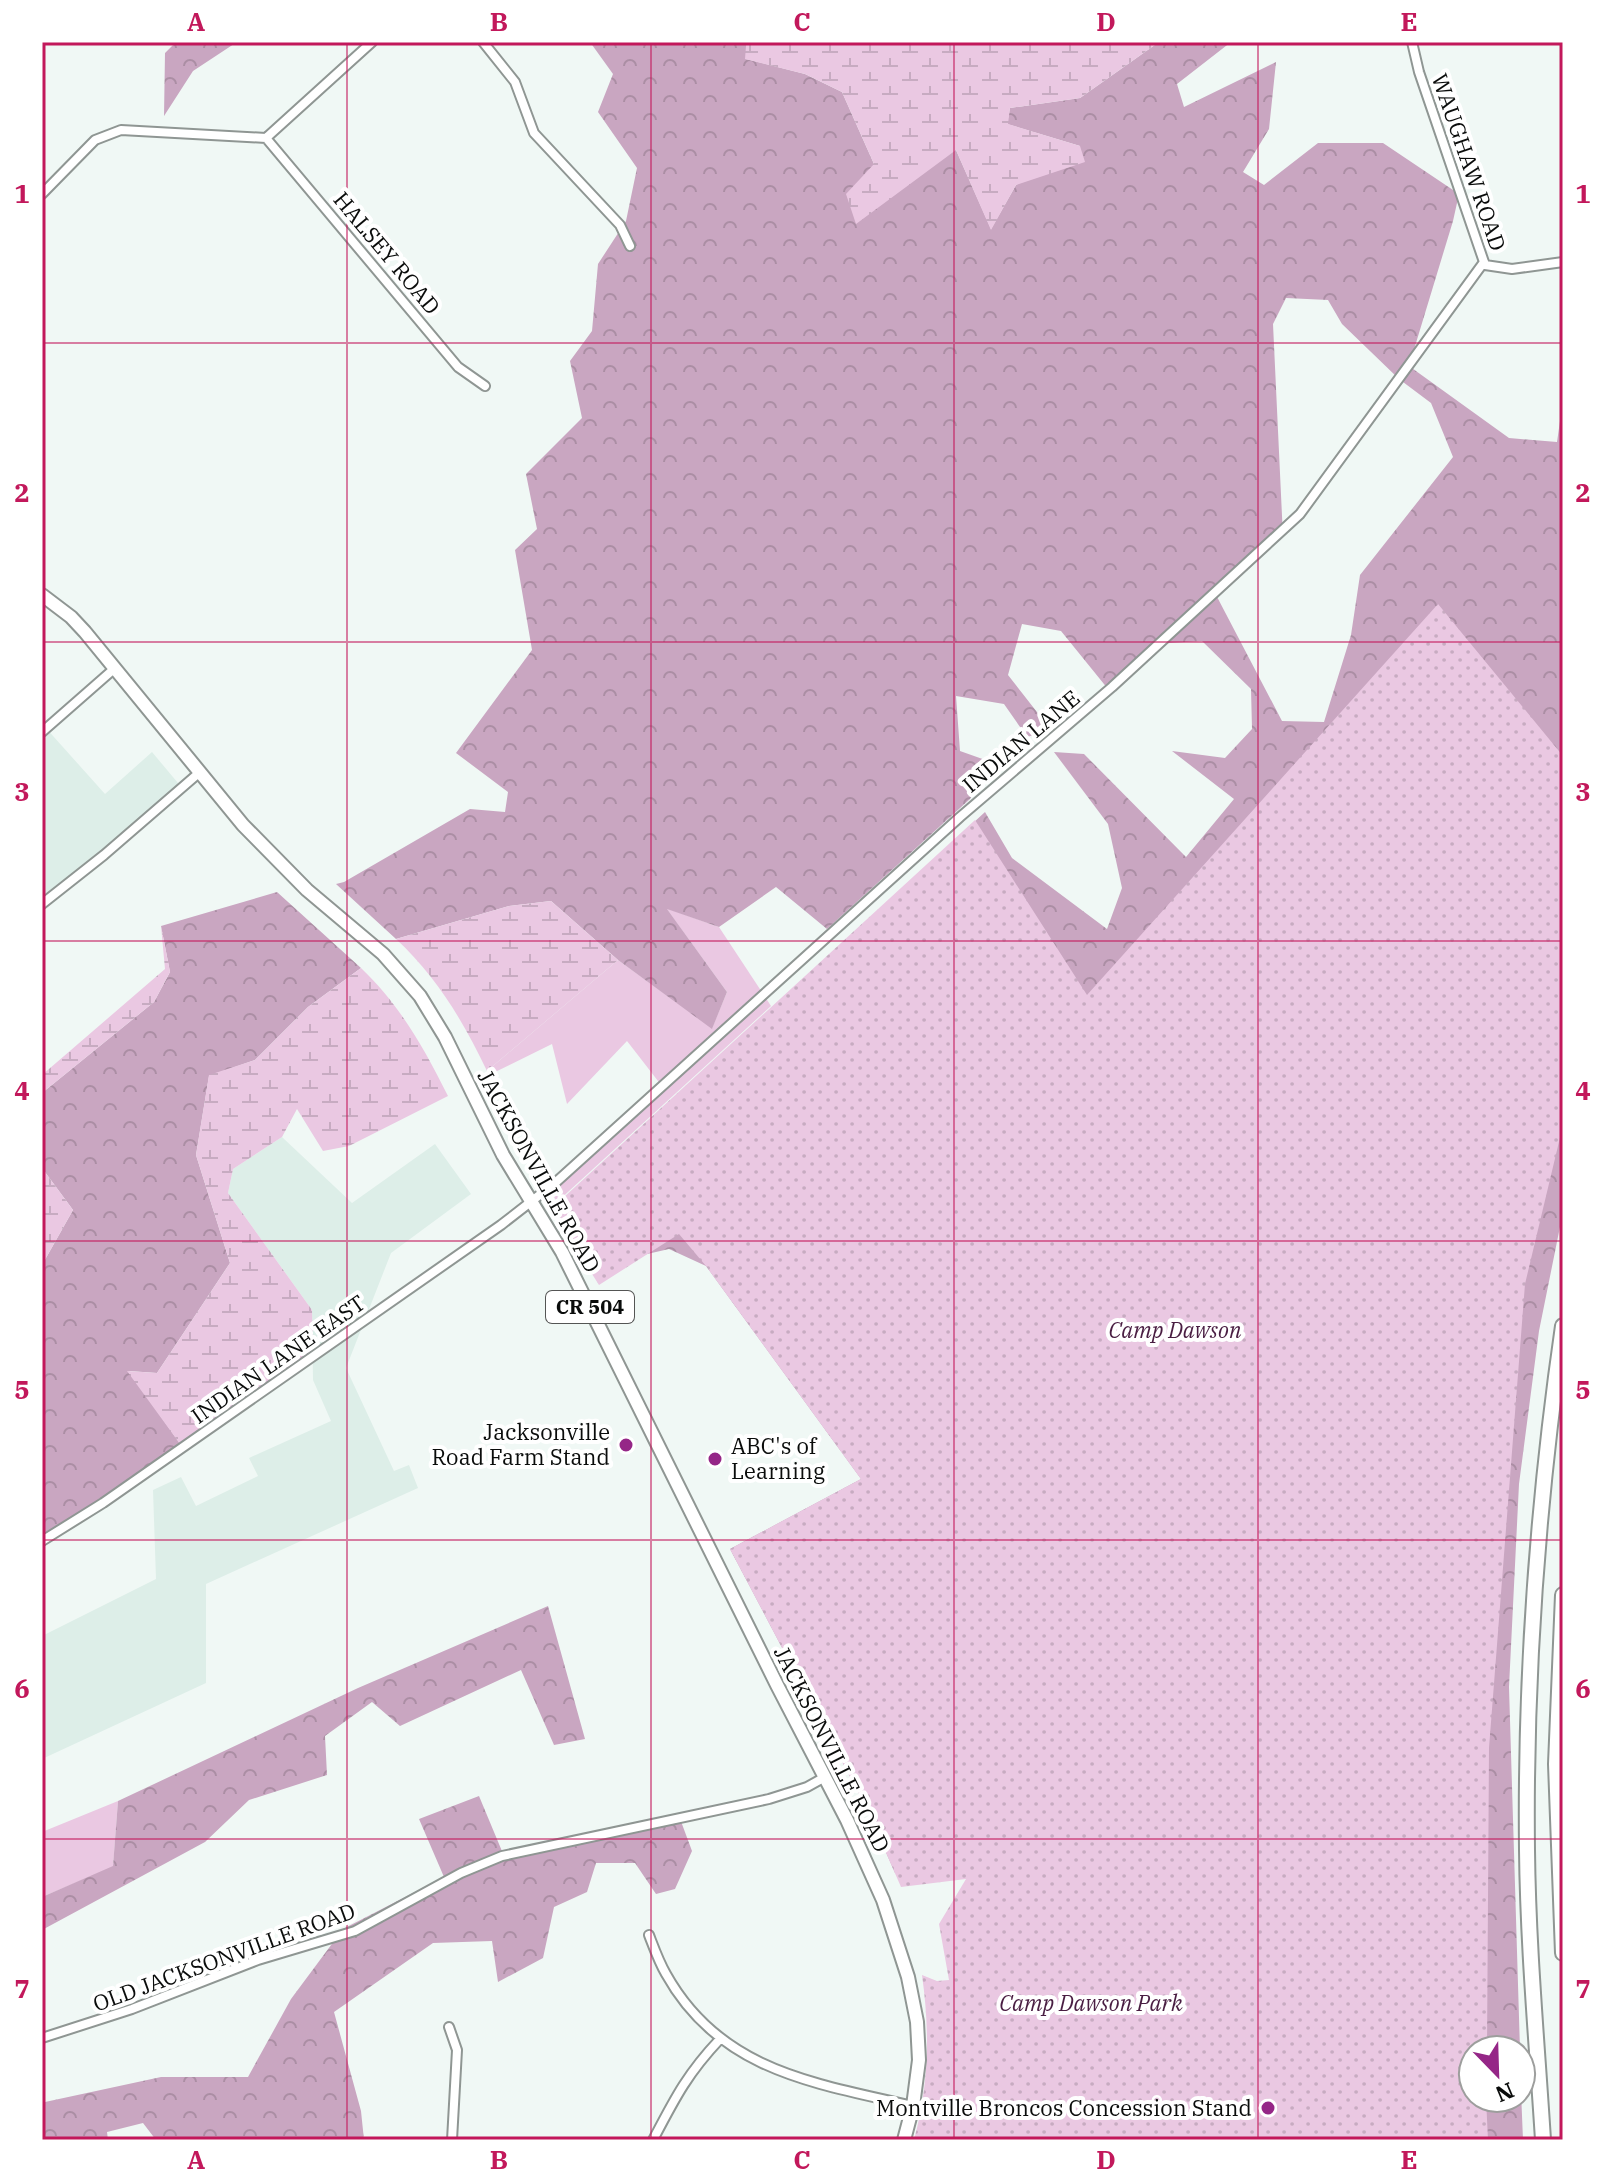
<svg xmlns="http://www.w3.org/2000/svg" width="1605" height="2182" viewBox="0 0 1605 2182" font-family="'IBM Plex Serif',serif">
  <defs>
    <pattern id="forest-crowns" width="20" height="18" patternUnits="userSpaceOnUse" patternTransform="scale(2)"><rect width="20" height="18" fill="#c9a6c1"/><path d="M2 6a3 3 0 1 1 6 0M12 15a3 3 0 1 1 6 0" fill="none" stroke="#ab8ea4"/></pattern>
    <pattern id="wetland-marsh" width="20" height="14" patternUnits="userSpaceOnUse" patternTransform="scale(2)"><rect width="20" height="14" fill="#eac8e2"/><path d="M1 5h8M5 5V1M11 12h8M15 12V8" fill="none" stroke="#c7abc1"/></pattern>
    <pattern id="park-dots" width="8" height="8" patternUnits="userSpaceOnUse" patternTransform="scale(2)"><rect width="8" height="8" fill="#eac8e2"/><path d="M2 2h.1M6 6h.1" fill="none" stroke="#c7abc1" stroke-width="1.8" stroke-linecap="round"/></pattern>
  </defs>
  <rect width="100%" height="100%" fill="#f0f8f5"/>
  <path fill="#ddeee8" d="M45,727L105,794L152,752L183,789L121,846L42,911V730Z
    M282,1137L352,1203L435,1144L471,1194L391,1253L346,1368L394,1471L409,1465L418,1488L206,1584V1683L42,1759V1636L156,1579L153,1490L181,1477L196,1506L258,1476L249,1458L331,1421L313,1380L312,1310L228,1193L233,1169Z"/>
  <path fill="#eac8e2" d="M666,908L719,927L771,1006L557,1202L550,1190L665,1090L627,1041L567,1104L552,1044L489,1075L487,1071L618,960L712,1028L727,992Z
    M118,1801L113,1867L42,1897V1832Z"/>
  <path fill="url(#forest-crowns)" fill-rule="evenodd" d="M176,42H237L193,71L164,116L165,53Z
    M590,42H750L746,46V59L805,74L842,92L874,164L956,150L991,229L1016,185L1080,146L1007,124L1010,108L1080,98L1159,42H1231L1177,84L1184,107L1276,62L1269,129L1243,172L1264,185L1318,143H1383L1459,194L1453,221L1409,366L1509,438L1557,442L1563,400V1212L1539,1331L1519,1484L1509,1687L1520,2050H1473V2098H1521V2091L1523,2140H1319L1305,1806L895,1873L867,1809L730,1549L861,1479L706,1266L669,1249L595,1266L748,1030L985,812L1012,858L1107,929L1122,888L1108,824L1054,752L1084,754L1186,857L1234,799L1172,751L1225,758L1252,729L1251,689L1202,641L1154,644L1108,689L1061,631L1022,624L1008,675L1051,730L1027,737L1004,704L956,696L960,751L991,762L970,799L827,929L776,887L719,927L667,909L727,992L712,1029L618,960L551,901L509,906L396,939L336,884L344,882L470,809L505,812L508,792L456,753L532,650L515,550L537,529L526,474L582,418L570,361L592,331L598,264L626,221L637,168L598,112L613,74ZM1286,298L1328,300L1342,324L1399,379L1431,403L1453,457L1360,575L1351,635L1324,722L1282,721L1215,593L1283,537L1273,324Z
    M277,892L361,968L308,1007L255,1060L209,1076L196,1155L230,1263L157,1373L129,1371L183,1448L42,1545V1265L73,1210L42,1168V1093L154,1002L170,972L161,926Z
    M548,1606L585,1739L554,1745L521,1670L400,1726L372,1702L325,1736L327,1775L249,1800L205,1842L42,1930V1897L113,1866L118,1801L358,1688Z
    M479,1796L504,1856L679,1816L692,1851L675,1889L656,1894L635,1863H596L587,1892L554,1907L543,1958L498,1982L492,1941L433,1943L334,2012L361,2111L364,2140H156L143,2123L107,2132L108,2140H42V2100L45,2102L161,2077H248L291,1999L343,1929L444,1877L419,1819Z"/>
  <path fill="url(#wetland-marsh)" d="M750,42H1159L1080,98L1010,108L1008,124L1080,146L1085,162L1016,185L991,230L956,150L856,224L846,194L874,164L842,92L805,74L745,59L746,46Z
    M551,901L618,960L487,1071C463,1021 437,977 396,939L509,906Z
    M161,926L170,972L154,1002L42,1093V1075L165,969Z
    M361,968C400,1005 424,1048 448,1096L349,1146L323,1151L297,1109L282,1137L233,1169L228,1193L312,1310L313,1355L183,1448L127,1371L157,1373L230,1263L196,1155L209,1075L255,1060L308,1007Z
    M42,1168L73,1210L42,1265Z"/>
  <path fill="url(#park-dots)" d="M1438,604L1563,756V1125L1525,1284L1489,1748L1487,2050H1473V2098H1486L1488,2140H914C929,2085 930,2032 922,1975L937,1981L949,1980L939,1924L966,1879L901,1887L867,1809L730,1549L861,1479L706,1266L679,1234L599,1285L551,1209L975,820L1087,995Z"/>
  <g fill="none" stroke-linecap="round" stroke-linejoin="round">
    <defs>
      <path id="minor" d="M483,42L515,82L534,133L620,225L630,246
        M1412,42L1419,72L1485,265L1512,269L1563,262
        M266,138L458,367L485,386
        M42,194L95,140L121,130L266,138L372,42
        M42,732L115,668
        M42,904L104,855L200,772
        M42,1541L103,1503L501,1225L555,1183L960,817L1112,687L1300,514L1484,262
        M649,1935C654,1948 659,1962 666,1974C720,2071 814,2083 913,2106
        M449,2027L457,2050L452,2140
        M42,2038L132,2009L258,1960L355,1931L461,1873L502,1856L769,1799L807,1787L825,1777
        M653,2140C675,2098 687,2074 720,2039"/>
      <path id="primary" d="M42,595L71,617L85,632L243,825L307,890L383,954L420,996L445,1037L503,1155L562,1252L777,1685L847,1820L883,1900L908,1977L917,2022L919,2060L913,2106L904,2140"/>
      <path id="motorway" d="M1563,1595L1556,1764L1563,1953
        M1543,2140C1537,2044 1528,1947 1527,1850C1525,1675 1538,1499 1563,1326"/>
    </defs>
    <use href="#minor" stroke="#8f9693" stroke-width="12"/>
    <use href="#primary" stroke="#8f9693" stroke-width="16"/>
    <use href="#motorway" stroke="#8f9693" stroke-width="18"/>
    <use href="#minor" stroke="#fff" stroke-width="8"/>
    <use href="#primary" stroke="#fff" stroke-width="12"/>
    <use href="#motorway" stroke="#fff" stroke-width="14"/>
  </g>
  <path fill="none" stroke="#c2185b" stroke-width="2" stroke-opacity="0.55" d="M347,42V2140M651,42V2140M954,42V2140M1258,42V2140M42,343H1563M42,642H1563M42,941H1563M42,1241H1563M42,1540H1563M42,1839H1563"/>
  <g fill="#952687" stroke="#fff" stroke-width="3">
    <circle cx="626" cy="1445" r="8"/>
    <circle cx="715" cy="1459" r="8"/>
    <circle cx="1268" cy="2108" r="8"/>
  </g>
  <g text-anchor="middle" stroke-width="8" stroke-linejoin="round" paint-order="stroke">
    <rect fill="#fff" stroke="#545554" stroke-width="2" x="546" y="1291" width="88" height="32" rx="6"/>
    <g font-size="20" font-weight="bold" fill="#0a0c0b">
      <text x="590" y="1314">CR 504</text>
    </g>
    <g font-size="22" fill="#0a0c0b" stroke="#fff">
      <text transform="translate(1469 162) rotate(71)" y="8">WAUGHAW ROAD</text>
      <text transform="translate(387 253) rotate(50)" y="8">HALSEY ROAD</text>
      <text transform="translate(1021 741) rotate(-40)" y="8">INDIAN LANE</text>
      <text transform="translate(539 1171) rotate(61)" y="8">JACKSONVILLE ROAD</text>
      <text transform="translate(278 1359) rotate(-35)" y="8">INDIAN LANE EAST</text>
      <text transform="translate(832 1749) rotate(63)" y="8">JACKSONVILLE ROAD</text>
      <text transform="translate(224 1957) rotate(-20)" y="8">OLD JACKSONVILLE ROAD</text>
    </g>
    <g font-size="22" font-style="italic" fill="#491d42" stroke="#fff">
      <text x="1175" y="1338">Camp Dawson</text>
      <text x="1091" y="2011">Camp Dawson Park</text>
    </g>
    <g font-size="22" fill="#0a0c0b" stroke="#fff" text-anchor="end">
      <text x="610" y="1440">Jacksonville<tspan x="610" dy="25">Road Farm Stand</tspan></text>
      <text x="731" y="1454" text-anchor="start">ABC's of<tspan x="731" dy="25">Learning</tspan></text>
      <text x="1252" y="2116">Montville Broncos Concession Stand</text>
    </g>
  </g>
  <rect width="1605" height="2182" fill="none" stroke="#ffffff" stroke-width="88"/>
  <g transform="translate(1497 2074) rotate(157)"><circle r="38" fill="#ffffff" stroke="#9d9e9d" stroke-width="2"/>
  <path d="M0-6L14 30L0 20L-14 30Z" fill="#952687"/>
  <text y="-12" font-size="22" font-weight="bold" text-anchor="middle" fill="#0a0c0b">N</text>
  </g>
  <rect x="44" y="44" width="1517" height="2094" fill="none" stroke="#c2185b" stroke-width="3"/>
  <g font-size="26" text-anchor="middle" font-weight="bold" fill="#c2185b">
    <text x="196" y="31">A</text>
    <text x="499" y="31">B</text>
    <text x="802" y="31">C</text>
    <text x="1106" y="31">D</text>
    <text x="1409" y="31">E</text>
    <text x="22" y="203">1</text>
    <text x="1583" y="203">1</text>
    <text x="22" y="502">2</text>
    <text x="1583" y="502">2</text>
    <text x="22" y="801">3</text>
    <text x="1583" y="801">3</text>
    <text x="22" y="1100">4</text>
    <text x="1583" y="1100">4</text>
    <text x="22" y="1399">5</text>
    <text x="1583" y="1399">5</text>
    <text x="22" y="1698">6</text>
    <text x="1583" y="1698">6</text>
    <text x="22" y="1998">7</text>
    <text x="1583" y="1998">7</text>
    <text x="196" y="2169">A</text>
    <text x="499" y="2169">B</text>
    <text x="802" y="2169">C</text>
    <text x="1106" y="2169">D</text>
    <text x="1409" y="2169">E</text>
  </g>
</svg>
